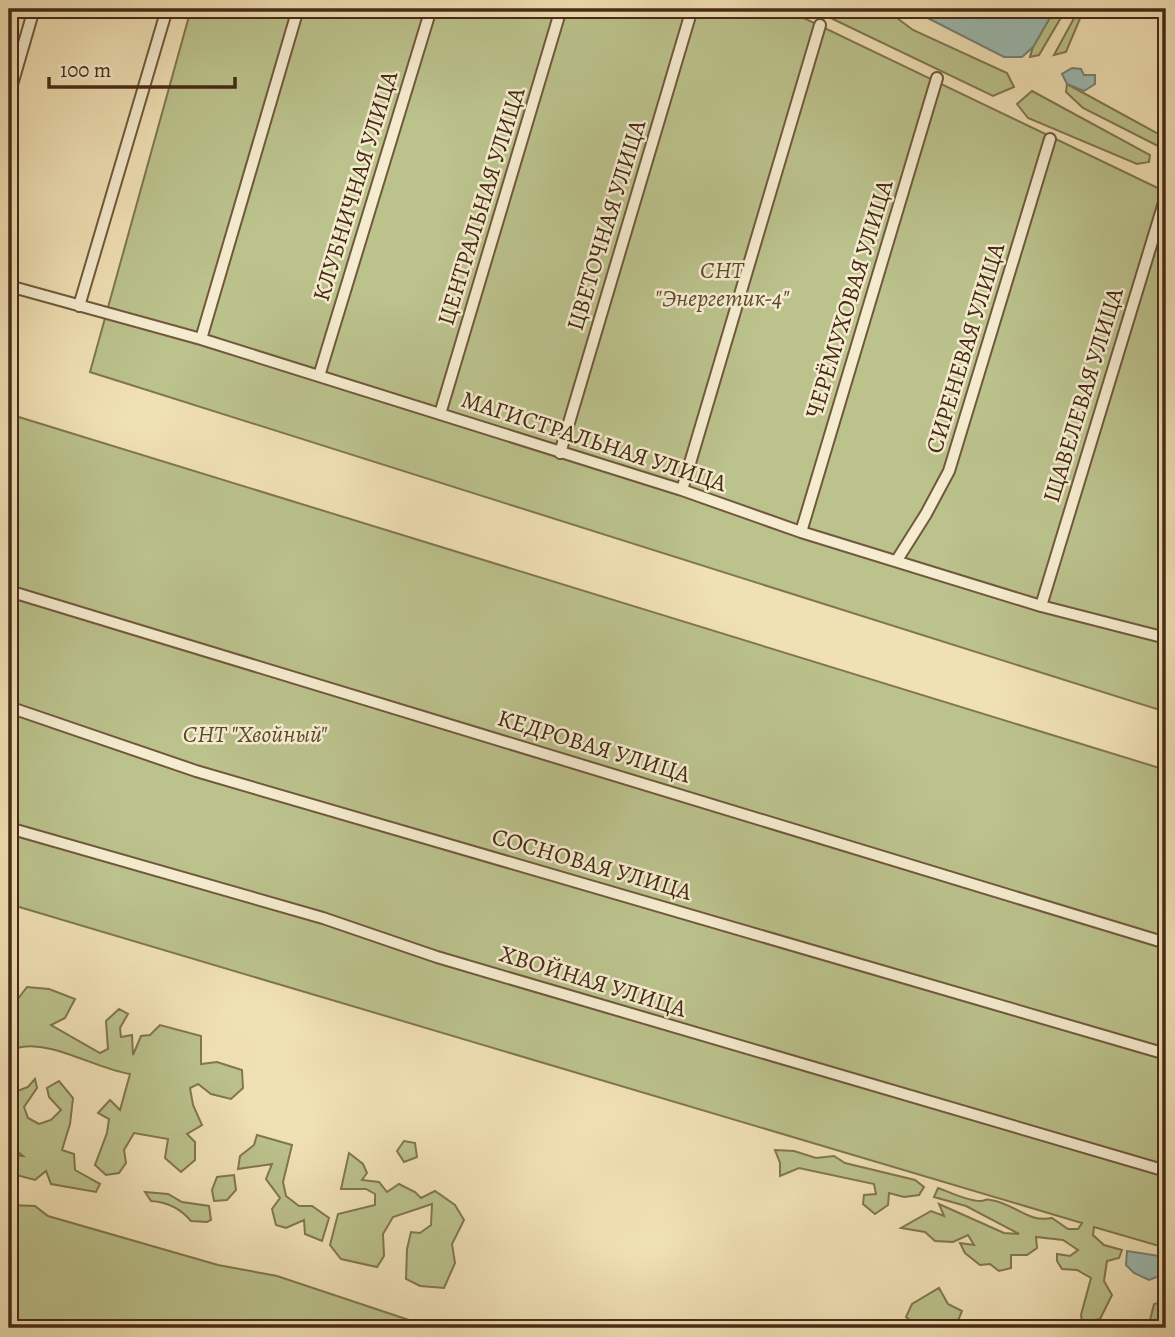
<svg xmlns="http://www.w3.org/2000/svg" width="1175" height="1337" viewBox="0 0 1175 1337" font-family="Alegreya,serif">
  <rect width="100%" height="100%" fill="#f0e1b5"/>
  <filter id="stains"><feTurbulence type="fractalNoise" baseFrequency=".00286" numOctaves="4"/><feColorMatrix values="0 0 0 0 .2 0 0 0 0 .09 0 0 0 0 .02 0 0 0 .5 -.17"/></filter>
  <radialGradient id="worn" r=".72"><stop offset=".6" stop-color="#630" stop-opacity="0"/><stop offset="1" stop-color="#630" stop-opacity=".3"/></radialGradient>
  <path fill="#bbc28c" stroke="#817650" stroke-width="2" d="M191,9H785L1166,192V712L90,372Z
    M812,9H852L860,12L861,9H885L913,30L1007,73L1014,87L993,96Z
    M1055,9H1066L1039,55L1030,57L1033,47Z
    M1079,9H1084L1066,52L1054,55Z
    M1067,84L1166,138V150L1083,108L1066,92Z
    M1032,91L1150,155L1149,162L1137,164L1028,118L1017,104Z
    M9,414L1166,770V1248L1094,1227L1093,1235L1104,1245L1122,1250L1119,1258L1107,1261L1104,1281L1112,1295L1100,1319L1082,1322L1081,1315L1091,1278L1077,1270L1062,1269L1057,1261V1254L1070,1256L1078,1250L1063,1240L1036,1237L1037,1248L1027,1255H1011V1268L999,1271L990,1264L980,1265L965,1253L960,1243L974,1245L968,1235L953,1242L935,1241L925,1232L901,1228L931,1211L944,1216L939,1204L1004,1233L1019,1234L966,1206L934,1197L938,1188C950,1192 967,1201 980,1201C988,1201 983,1198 991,1200C1016,1204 1027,1223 1052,1218L1068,1229H1078L1082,1223L9,904Z
    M9,984L17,1000L27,987L49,989L75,999L65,1018L51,1025L100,1053L108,1049L106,1021L119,1009L128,1014L120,1028L121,1037L132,1035L133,1055L141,1036L150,1035L160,1025L201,1036V1064L217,1062L242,1070L243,1088L231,1099L211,1094L198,1084L190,1088L193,1105L202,1125L187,1134L195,1142V1160L181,1172L165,1158L168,1139L134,1133L124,1150L126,1163L119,1173L106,1175L95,1165L107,1133L109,1119L98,1113L110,1100L120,1110L130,1074C96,1069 50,1039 17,1048L9,1085L12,1093L28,1087L35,1079L37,1088L24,1107L28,1118L39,1124L51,1120L61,1110L49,1097L47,1088L59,1081L73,1098L70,1124L62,1150L74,1154L75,1170L100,1184L96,1192L51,1184L46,1171L35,1180L9,1173V1155L23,1156L9,1145Z
    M257,1135L292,1145L283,1182L286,1196L299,1206H312L329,1218L322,1241L305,1234L304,1220L286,1228L276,1225L272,1209L280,1198L266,1179L272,1164L238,1169L240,1156L254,1145Z
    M404,1141L415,1143L417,1157L404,1162L397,1151Z
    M775,1150L794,1151L816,1158L834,1156L845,1163L915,1180L924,1187L919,1195L904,1197L889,1193L888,1205L875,1214L863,1204L864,1195L876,1194L874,1184L799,1168L780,1176V1163Z
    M349,1153L363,1164L367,1173L362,1180L379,1182L387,1192L399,1184L415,1192L421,1198L435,1191L455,1205L464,1220L452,1244L455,1263L444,1288L420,1286L406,1279L407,1249L411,1232L420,1233L431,1225L432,1204L393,1217L383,1234L384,1256L377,1267L341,1259L330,1245L338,1214L375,1205V1194L366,1189H341Z
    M234,1175L236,1190L227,1200L214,1201L212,1190L217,1177Z
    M145,1192L168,1194L182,1202L209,1206L211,1220L207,1222L191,1221C180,1208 168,1202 151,1201Z
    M9,1205L35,1206L48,1216L218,1265L277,1276L433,1328H9Z
    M939,1288L948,1304L962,1311L955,1328H919L906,1317L912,1304Z
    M1162,1302L1158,1319L1163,1323L1166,1319V1328H1148L1154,1304Z"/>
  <path fill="#9bbcb3" stroke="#798274" stroke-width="2" d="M910,9H1055L1033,47L1022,57H1004Z
    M1072,68L1081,69L1084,75H1095V84L1084,91L1067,84L1062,74Z
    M1127,1251L1166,1257V1276L1162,1275L1149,1280L1134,1273L1126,1265Z"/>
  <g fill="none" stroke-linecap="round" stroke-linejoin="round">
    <defs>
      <path id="minor" d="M9,95L34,9
        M9,286L201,339L682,490L801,532L1041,606L1166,638
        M79,306L167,9
        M201,339L298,9
        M319,376L431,9
        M440,414L561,9
        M560,453L692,9
        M682,490L820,25
        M801,532L937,78
        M897,560L926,514L949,471L1050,139
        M9,591L1166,943
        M1041,606L1166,196
        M9,707L196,771L1166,1054
        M9,828L323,918L437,957L1166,1171"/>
    </defs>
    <use href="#minor" stroke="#71583d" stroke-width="14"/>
    <use href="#minor" stroke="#f5eccf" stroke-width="10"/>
  </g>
  <g text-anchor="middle" stroke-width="5" stroke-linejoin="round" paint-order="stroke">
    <g font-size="24" fill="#472a15" stroke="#f5eccf">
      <text transform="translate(355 186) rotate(-73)" y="8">КЛУБНИЧНАЯ УЛИЦА</text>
      <text transform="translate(481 206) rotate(-73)" y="8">ЦЕНТРАЛЬНАЯ УЛИЦА</text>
      <text transform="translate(606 225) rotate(-73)" y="8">ЦВЕТОЧНАЯ УЛИЦА</text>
      <text transform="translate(849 299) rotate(-73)" y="8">ЧЕРЁМУХОВАЯ УЛИЦА</text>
      <text transform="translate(965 348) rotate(-73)" y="8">СИРЕНЕВАЯ УЛИЦА</text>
      <text transform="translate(1083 395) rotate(-73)" y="8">ЩАВЕЛЕВАЯ УЛИЦА</text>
      <text transform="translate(594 441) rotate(18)" y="8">МАГИСТРАЛЬНАЯ УЛИЦА</text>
      <text transform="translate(594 746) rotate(17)" y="8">КЕДРОВАЯ УЛИЦА</text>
      <text transform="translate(592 864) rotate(16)" y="8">СОСНОВАЯ УЛИЦА</text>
      <text transform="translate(593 981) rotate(17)" y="8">ХВОЙНАЯ УЛИЦА</text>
    </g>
    <g font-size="24" font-style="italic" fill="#5e482d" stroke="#f5eccf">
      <text x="722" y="278">СНТ<tspan x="722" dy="28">"Энергетик-4"</tspan></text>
      <text x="255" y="742">СНТ "Хвойный"</text>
    </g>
  </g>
  <rect width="1175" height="1337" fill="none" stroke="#f0e1b5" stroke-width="35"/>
  <rect x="10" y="10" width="1154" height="1316" fill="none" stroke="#472a15" stroke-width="3.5"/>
  <rect x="18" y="18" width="1140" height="1302" fill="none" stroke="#472a15" stroke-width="2"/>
  <path d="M49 77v10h186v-10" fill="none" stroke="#472a15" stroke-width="3.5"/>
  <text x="60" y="77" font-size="21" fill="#472a15" stroke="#f5eccf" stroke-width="5" paint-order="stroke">100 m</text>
  <rect width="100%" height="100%" filter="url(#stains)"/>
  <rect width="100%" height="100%" fill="url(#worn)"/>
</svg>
